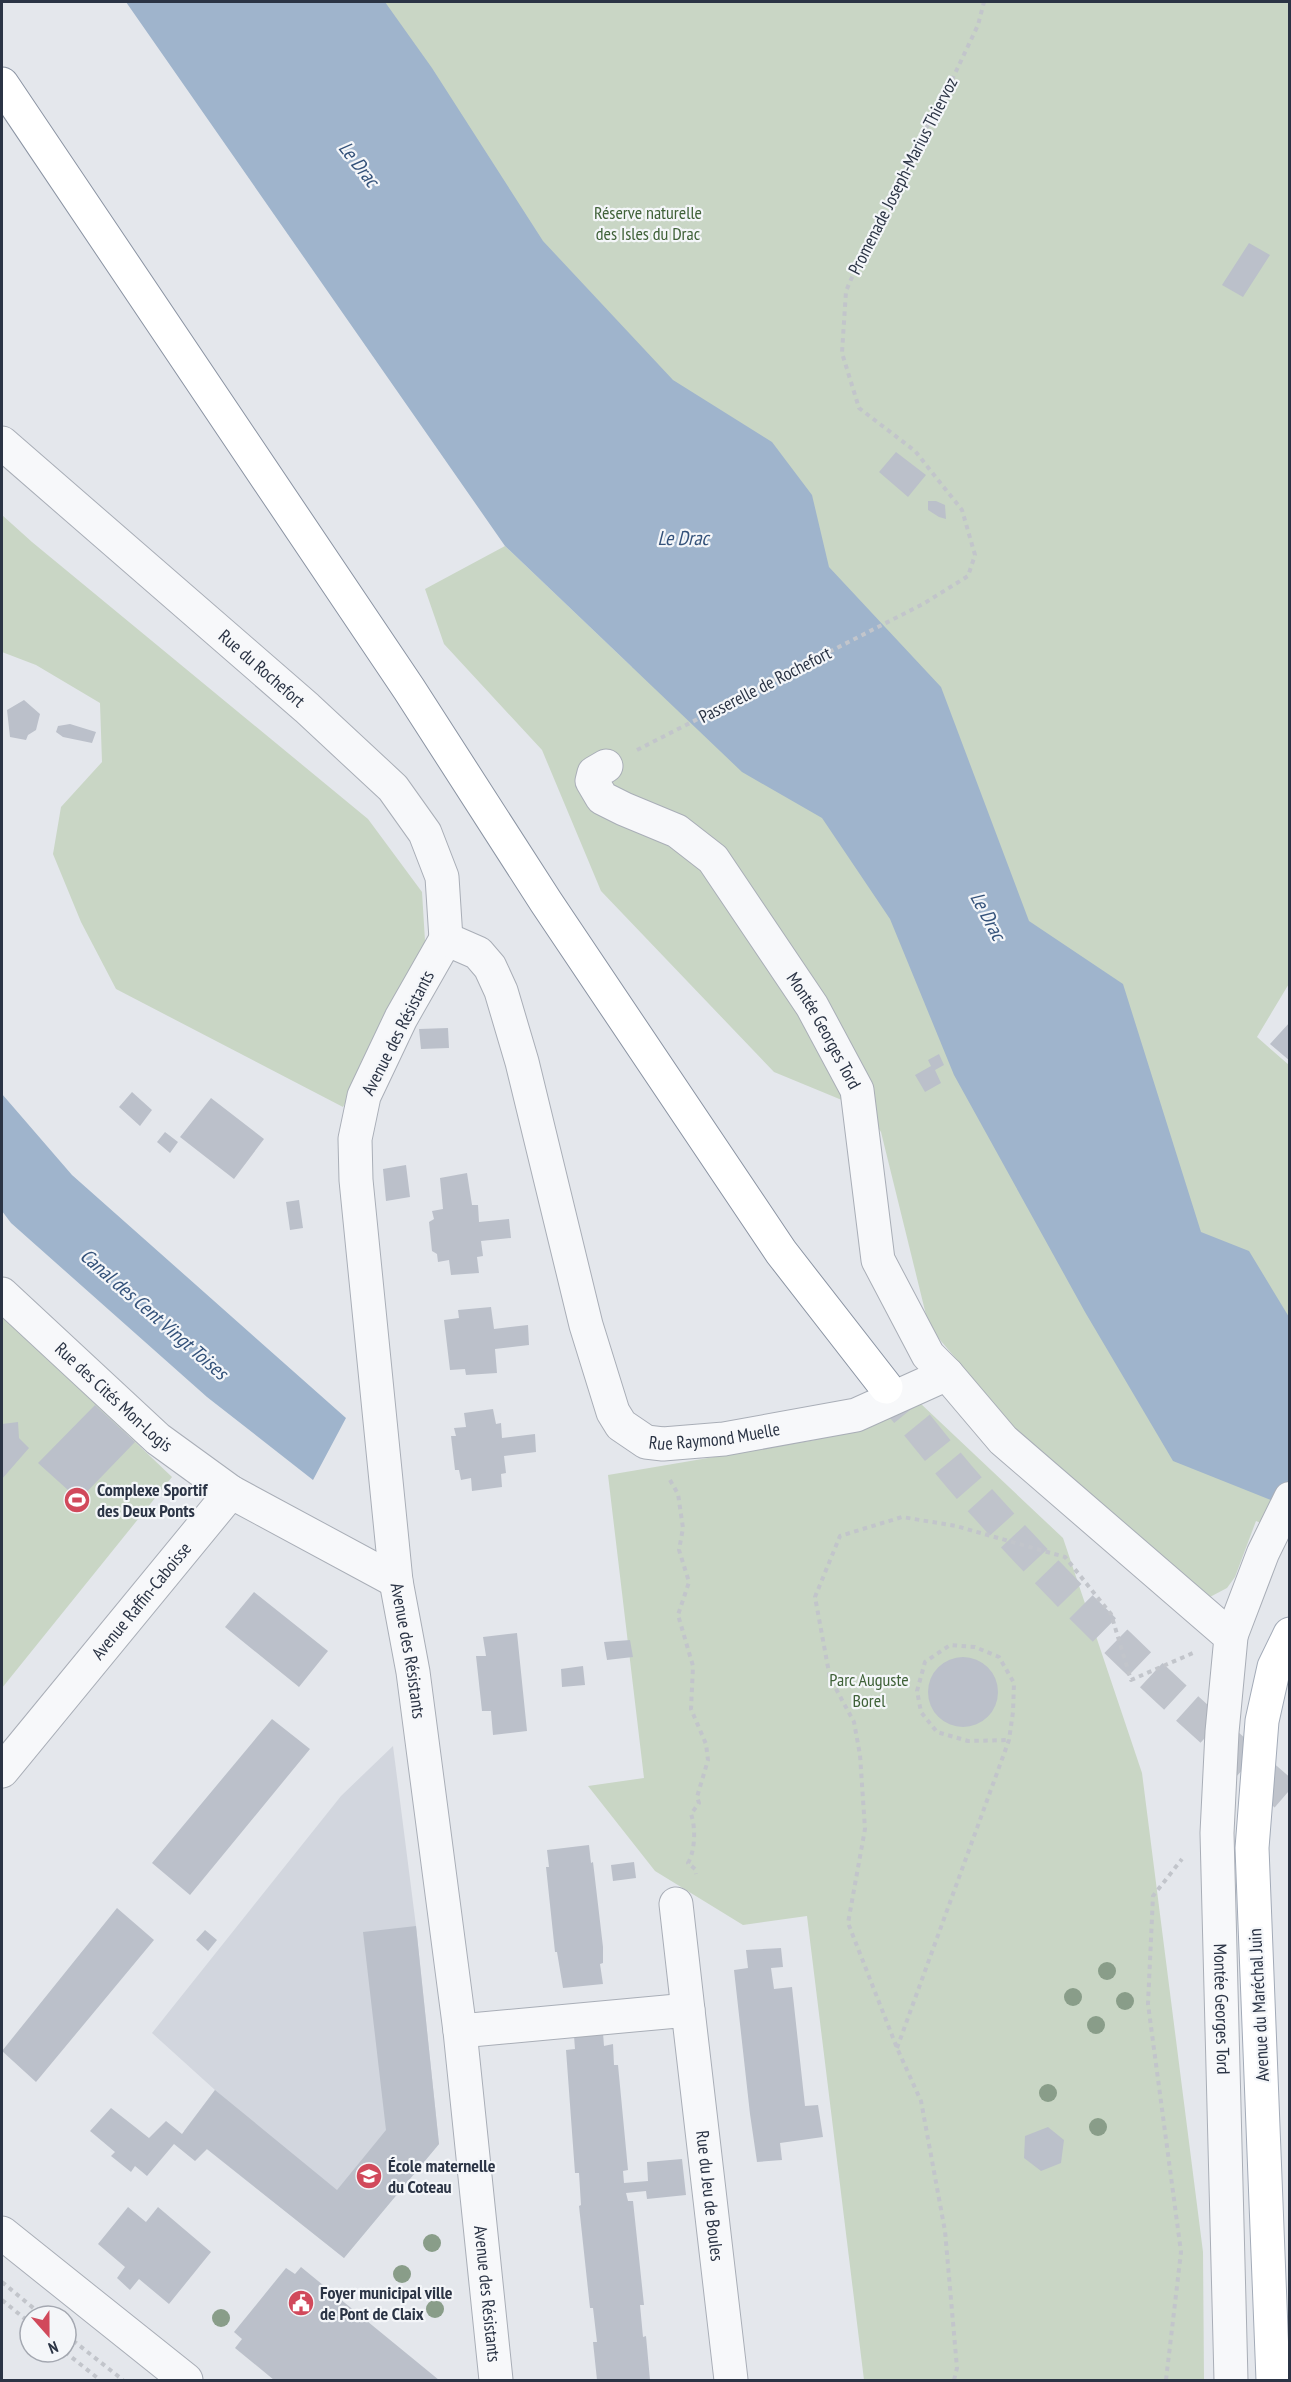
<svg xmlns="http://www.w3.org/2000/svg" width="1291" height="2382" viewBox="0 0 1291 2382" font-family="'PT Sans Narrow',sans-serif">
  <rect width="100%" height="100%" fill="#e4e7ec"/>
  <path fill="#d2d6de" d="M393,1746L416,1926L439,2144L344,2258L184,2131L215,2090L152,2033L341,1796Z"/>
  <path fill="#c9d6c5" d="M229,2H1289L1290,982L1257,1037L1289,1065L1290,1467L1263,1524L1256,1521L1235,1577L1227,1588L1208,1598L1078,1502L929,1327L881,1132L866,1110L774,1072L601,891L542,750L444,644L425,589L505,546L632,667Z
    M2,515L32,542L368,819L422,892L426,957L343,1107L116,989L81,922L53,854L61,807L102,762L100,703L36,665L2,652Z
    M2,1315L172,1477L2,1688Z
    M920,1403L1063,1538L1142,1773L1203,2252L1204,2380H864L807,1916L743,1925L655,1871L588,1786L644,1778L608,1475L815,1440Z"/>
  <path fill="#9fb4cc" d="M126,2H385L432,68L543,241L673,380L772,442L812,495L829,567L941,687L1029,921L1123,984L1201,1232L1249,1251L1289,1317V1513L1273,1501L1173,1461L1085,1312L954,1075L890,919L822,818L742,772L505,546Z
    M2,1094L72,1175L346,1418L313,1480L207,1397L11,1223L2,1211Z"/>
  <path fill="#bbc0ca" d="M1249,243L1270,255L1243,297L1222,285Z
    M896,452L926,475L908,497L879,472Z
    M928,501H936L945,505L946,519L939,517L928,510Z
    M24,700L40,714L36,730L28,735L26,740L10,737L7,710Z
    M70,724L96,732L92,743L63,737L56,732L58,726Z
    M1290,1022V1061L1270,1044Z
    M448,1028L449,1048L421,1049L419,1029Z
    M939,1054L944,1065L935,1070L941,1083L925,1092L915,1075L931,1066L928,1060Z
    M132,1092L152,1110L140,1126L119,1107Z
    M211,1098L264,1139L234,1179L180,1137Z
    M165,1132L178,1142L170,1153L157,1142Z
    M406,1165L410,1197L386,1201L383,1169Z
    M467,1173L472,1205H478L479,1222L509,1219L511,1238L481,1241L483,1256L477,1257L479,1273L451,1275L449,1260L438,1262L437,1254L432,1251L429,1222L434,1219L432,1211L443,1209L440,1178Z
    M299,1200L303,1228L290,1230L286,1202Z
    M491,1307L494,1329L528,1325L529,1345L495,1349L497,1373L466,1375L465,1369L450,1370L444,1320L459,1318L458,1310Z
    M95,1405L135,1442L79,1500L38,1463Z
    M493,1409L496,1424L501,1423L502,1438L535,1434L536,1452L504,1456L506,1473L501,1474L502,1487L472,1491L471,1478L461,1480L459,1470H455L451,1436H456L454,1428L466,1427L464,1413Z
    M18,1422L19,1438L29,1448L2,1479V1424Z
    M254,1592L328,1651L299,1687L225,1627Z
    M517,1633L527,1731L493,1735L491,1711H482L476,1656H486L483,1637Z
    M630,1640L633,1657L607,1660L604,1642Z
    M928 1692a35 35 0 1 1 70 0a35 35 0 1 1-70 0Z
    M583,1666L585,1685L562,1687L561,1669Z
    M272,1719L310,1749L190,1895L152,1863Z
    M589,1845L591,1863L593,1862L603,1947V1963L600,1964L603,1984L563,1988L557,1952H555L546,1867H549L547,1850Z
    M634,1862L636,1878L613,1881L611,1865Z
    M117,1908L154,1940L36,2082L2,2051Z
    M416,1926L439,2144L344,2258L207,2149L195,2161L174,2144L147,2176L135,2166L131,2172L111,2156L115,2152L90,2131L111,2108L149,2138L166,2121L182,2134L215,2090L337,2190L386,2130L363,1932Z
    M205,1930L217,1940L208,1951L196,1940Z
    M781,1948L783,1967L771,1968L774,1989L792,1987L805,2106L818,2105L823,2137L780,2143L782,2160L757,2162L750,2114L734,1970L748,1968L746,1950Z
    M603,2033L604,2046L613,2044L614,2065H618L628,2170L623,2171L624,2183L648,2181L647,2162L682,2159L686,2195L647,2199L646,2191L626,2193L628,2201H633L644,2305H640L643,2337L646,2336L650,2380H597L593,2342H597L593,2308H590L579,2206L581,2205L579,2173H575L566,2050L575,2049L574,2036Z
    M1048,2127L1064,2140L1061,2163L1041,2171L1024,2158L1025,2136Z
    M128,2207L146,2222L158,2207L211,2252L169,2304L139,2279L130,2290L117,2278L125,2267L98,2244Z
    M301,2267L439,2380H274L235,2348L242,2339L234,2332L286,2268L295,2274Z"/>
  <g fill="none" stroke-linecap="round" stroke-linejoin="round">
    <path stroke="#bfc3cb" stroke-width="33" stroke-dasharray="33 16" stroke-linecap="butt" d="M886,1387C920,1428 952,1470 988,1509C1082,1613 1183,1708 1290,1799"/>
    <defs>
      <path id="pedestrian" d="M1231,1637L1263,1553L1290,1498"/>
      <g id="minor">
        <path id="s1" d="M2,443L307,708L393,788L425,833L442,877L446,939"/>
        <path id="s2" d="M606,766L594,773L592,781L602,798L624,809L677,831L713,859L812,1006L857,1090L878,1260L928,1355L947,1374L1003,1440L1231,1637L1222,1732L1217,1833L1231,2380"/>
        <path id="s3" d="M446,939L401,1018L364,1096L355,1139L356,1180L396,1581L413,1672L460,2031L496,2380"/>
        <path id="s4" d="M446,939L478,953L490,967L501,991L522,1062L586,1325L613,1412L621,1425L646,1442L663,1444L724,1439L856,1415L947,1374"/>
        <path id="s5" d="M2,1294L158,1439L231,1492L396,1581"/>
        <path id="s6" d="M2,1771L231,1492"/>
        <path d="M676,1904L688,2010"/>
        <path id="s7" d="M460,2031L688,2010L731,2380"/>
      </g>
      <path id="tertiary" d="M2,2233L186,2380"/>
      <path id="primary" d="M1273,2380L1252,1848L1262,1721L1274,1667L1290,1634"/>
      <path id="trunk" d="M2,84L409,689L546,902L781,1252L886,1387"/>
    </defs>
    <use href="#pedestrian" stroke="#a9aeb7" stroke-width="34"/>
    <use href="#minor" stroke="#a9aeb7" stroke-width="35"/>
    <use href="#tertiary" stroke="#a9aeb7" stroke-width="35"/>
    <use href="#primary" stroke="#a3abb8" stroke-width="35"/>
    <use href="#trunk" stroke="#8b94a3" stroke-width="35"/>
    <path stroke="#c2c5cb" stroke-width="4" stroke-dasharray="4.5 4.5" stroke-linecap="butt" d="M637,750L923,604L968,576L975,555L962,510L915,451L859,408L842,353L846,291L877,220L950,84L978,25L984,2
      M670,1480L678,1494L683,1528L679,1550L689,1582L678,1615L693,1666L691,1709L706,1744L708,1760L697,1797L699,1803L691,1814C696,1828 695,1851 688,1863L695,1869L696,1874
      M897,2048L1009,1740L1013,1712L1014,1683L999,1657L975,1647L950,1645L925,1662L917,1691L921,1712L937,1732L968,1741L1009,1740
      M2,2282L43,2316
      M2,2300L30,2323
      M66,2335L123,2380
      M65,2352L100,2380
      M954,2380L957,2368L945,2231L921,2101L897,2048L848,1923L865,1829L860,1755L854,1722L830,1678L815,1597L840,1536L902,1517L956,1526L1065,1557L1111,1614L1131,1680L1193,1653
      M1166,2380L1181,2252L1148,2004L1153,1896L1182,1859"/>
    <use href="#pedestrian" stroke="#f7f8fa" stroke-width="32"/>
    <use href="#minor" stroke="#f7f8fa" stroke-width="33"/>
    <use href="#tertiary" stroke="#f7f8fa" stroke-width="33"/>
    <use href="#primary" stroke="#fff" stroke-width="33"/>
    <use href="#trunk" stroke="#fff" stroke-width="33"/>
  </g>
  <g fill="#899d89">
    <circle cx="1107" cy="1971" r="9"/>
    <circle cx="1073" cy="1997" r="9"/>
    <circle cx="1125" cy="2001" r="9"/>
    <circle cx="1096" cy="2025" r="9"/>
    <circle cx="1048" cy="2093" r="9"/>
    <circle cx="1098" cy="2127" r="9"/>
    <circle cx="432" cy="2243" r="9"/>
    <circle cx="402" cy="2274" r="9"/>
    <circle cx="435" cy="2309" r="9"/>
    <circle cx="221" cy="2318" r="9"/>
  </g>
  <defs>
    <symbol id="stadium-disc" viewBox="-11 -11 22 22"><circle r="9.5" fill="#d1495b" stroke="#f4f6f9"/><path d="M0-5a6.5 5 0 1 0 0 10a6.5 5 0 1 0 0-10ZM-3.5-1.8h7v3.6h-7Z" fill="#fff"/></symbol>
    <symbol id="school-disc" viewBox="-11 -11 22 22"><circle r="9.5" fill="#d1495b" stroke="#f4f6f9"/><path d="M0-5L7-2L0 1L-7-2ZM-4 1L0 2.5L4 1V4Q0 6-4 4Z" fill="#fff"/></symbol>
    <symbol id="civic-disc" viewBox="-11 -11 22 22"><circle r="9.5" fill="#d1495b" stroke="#f4f6f9"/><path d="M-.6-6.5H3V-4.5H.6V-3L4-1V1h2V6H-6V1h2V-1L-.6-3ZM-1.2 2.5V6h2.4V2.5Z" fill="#fff"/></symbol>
  </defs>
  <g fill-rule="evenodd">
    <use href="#stadium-disc" x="62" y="1485" width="30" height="30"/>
    <use href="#school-disc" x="354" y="2161" width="30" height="30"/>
    <use href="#civic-disc" x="286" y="2288" width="30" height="30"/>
  </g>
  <g text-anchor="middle" stroke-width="4.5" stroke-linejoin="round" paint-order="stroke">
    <g font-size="18" fill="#2b3445" stroke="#f4f6f9">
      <text transform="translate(903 176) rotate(-63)" y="6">Promenade Joseph-Marius Thiervoz</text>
      <text dy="6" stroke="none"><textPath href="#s1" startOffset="344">Rue du Rochefort</textPath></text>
      <text transform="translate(765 685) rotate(-27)" y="6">Passerelle de Rochefort</text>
      <text dy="6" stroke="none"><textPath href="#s2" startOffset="374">Montée Georges Tord</textPath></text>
      <text transform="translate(398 1033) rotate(-63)" y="6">Avenue des Résistants</text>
      <text dy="6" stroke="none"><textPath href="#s5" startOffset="152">Rue des Cités Mon-Logis</textPath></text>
      <text dy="6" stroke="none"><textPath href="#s4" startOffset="630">Rue Raymond Muelle</textPath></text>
      <text dy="6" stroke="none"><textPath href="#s6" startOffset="220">Avenue Raffin-Caboisse</textPath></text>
      <text dy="6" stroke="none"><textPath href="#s3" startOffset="736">Avenue des Résistants</textPath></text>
      <text transform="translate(1259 2005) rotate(-93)" y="6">Avenue du Maréchal Juin</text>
      <text dy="6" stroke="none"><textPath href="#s2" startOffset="1508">Montée Georges Tord</textPath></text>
      <text dy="6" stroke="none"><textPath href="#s7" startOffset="416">Rue du Jeu de Boules</textPath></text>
      <text dy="6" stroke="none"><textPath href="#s3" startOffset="1384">Avenue des Résistants</textPath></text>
    </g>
    <g font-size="18" fill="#3f6138" stroke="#f4f6f9">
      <text x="648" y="219">Réserve naturelle<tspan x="648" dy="21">des Isles du Drac</tspan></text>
      <text x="869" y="1686">Parc Auguste<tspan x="869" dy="21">Borel</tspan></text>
    </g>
    <g font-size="18" font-weight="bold" fill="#2b3445" stroke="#f4f6f9" text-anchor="start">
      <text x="97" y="1496">Complexe Sportif<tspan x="97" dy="21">des Deux Ponts</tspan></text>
      <text x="388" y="2172">École maternelle<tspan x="388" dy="21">du Coteau</tspan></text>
      <text x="320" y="2299">Foyer municipal ville<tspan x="320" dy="21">de Pont de Claix</tspan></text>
    </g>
    <g font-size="20" font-style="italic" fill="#34527a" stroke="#f4f6f9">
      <text transform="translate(359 164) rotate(52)" y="7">Le Drac</text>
      <text x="683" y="545">Le Drac</text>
      <text transform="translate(988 916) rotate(62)" y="7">Le Drac</text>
      <text transform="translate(154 1314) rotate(41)" y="7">Canal des Cent Vingt Toises</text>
    </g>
  </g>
  <rect width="1291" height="2382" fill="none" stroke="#2b3445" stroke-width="6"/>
  <g transform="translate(48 2334) rotate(159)"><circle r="28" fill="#f4f6f9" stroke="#a4a8b1" stroke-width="1.5"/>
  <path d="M0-4.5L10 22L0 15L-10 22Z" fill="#d1495b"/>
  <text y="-9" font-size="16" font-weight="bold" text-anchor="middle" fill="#2b3445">N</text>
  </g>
</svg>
